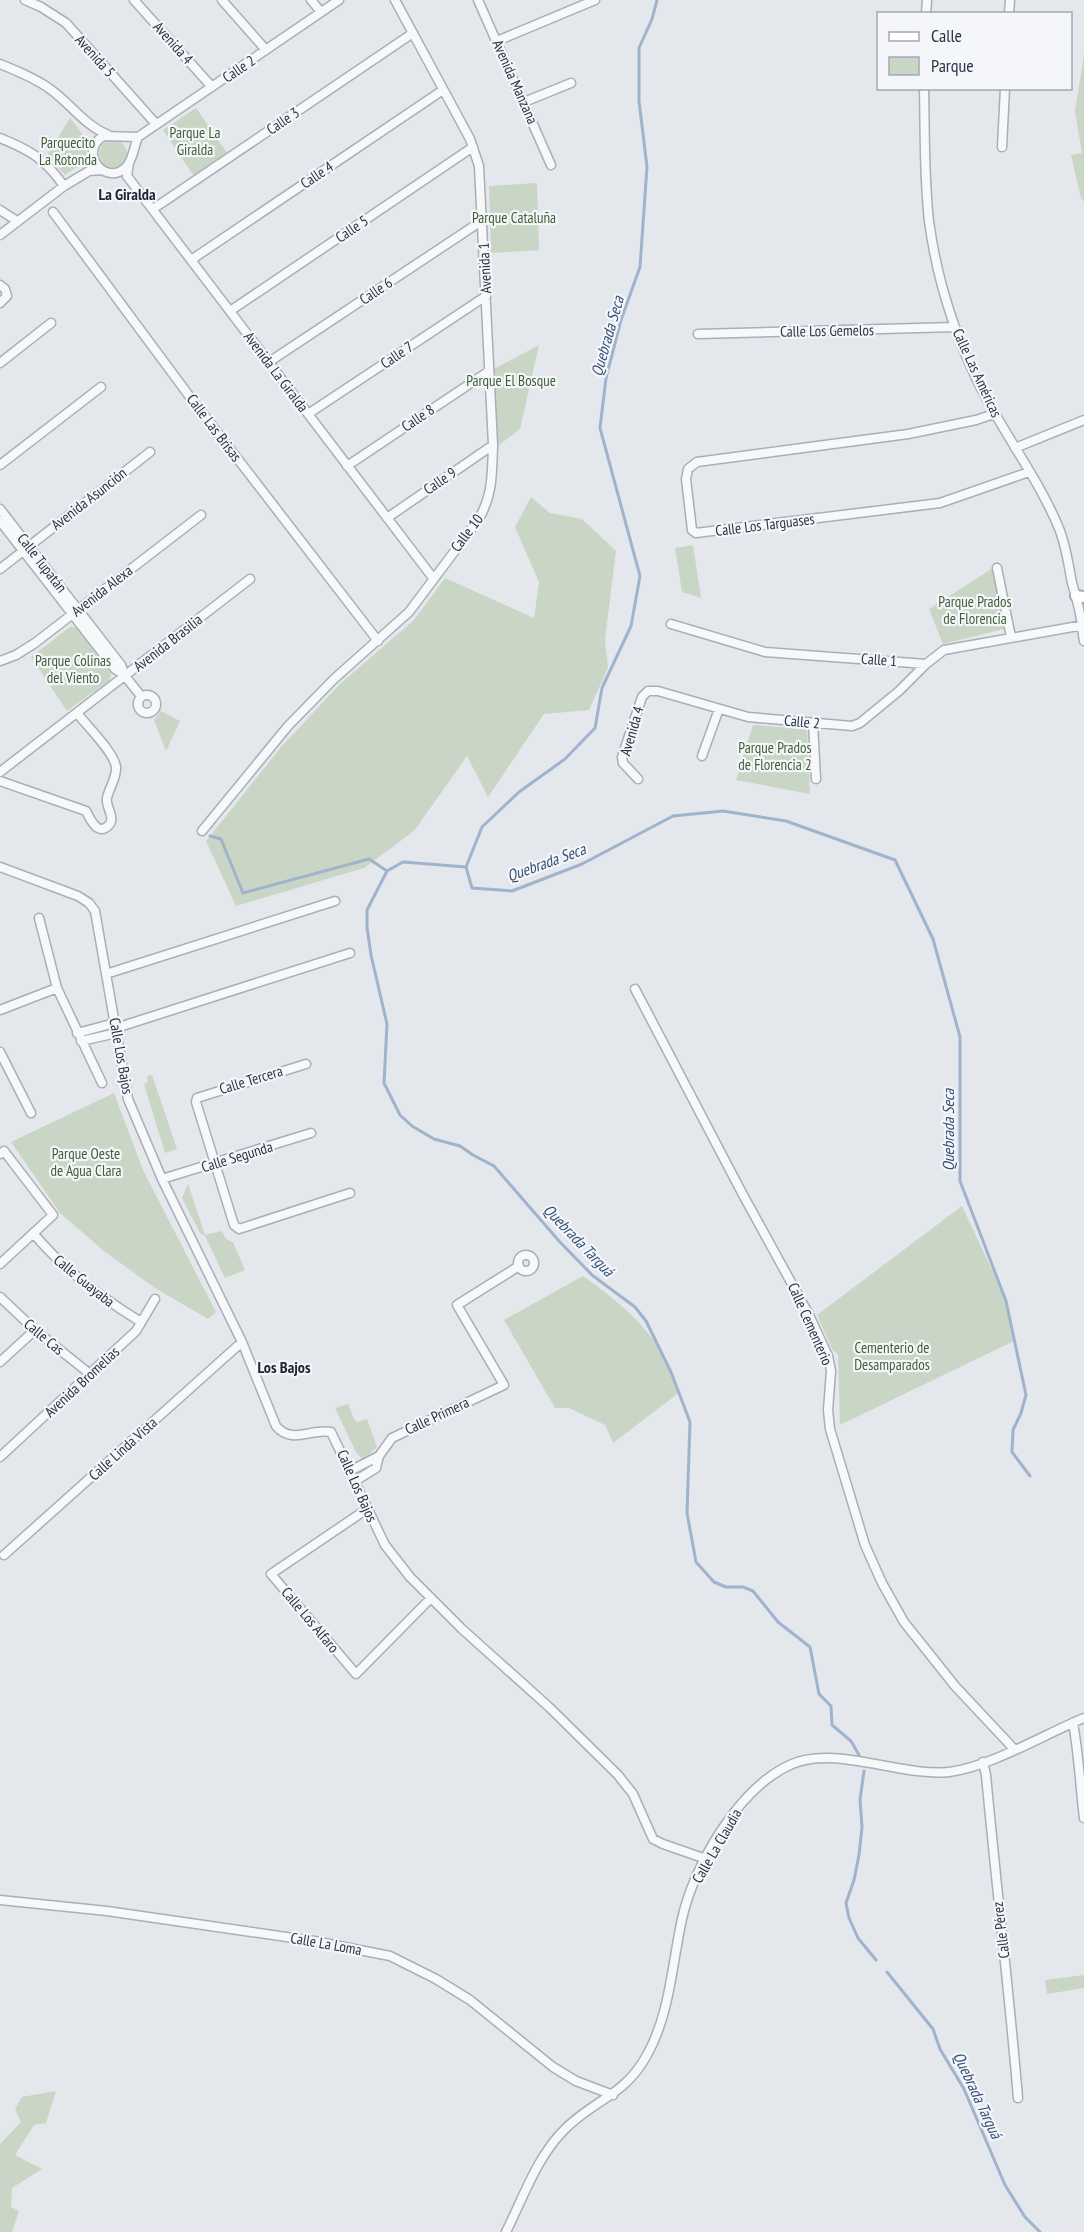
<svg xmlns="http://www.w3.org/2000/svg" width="1084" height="2232" viewBox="0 0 1084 2232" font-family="'PT Sans Narrow',sans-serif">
  <rect width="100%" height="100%" fill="#e4e7ec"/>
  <path fill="#c9d6c5" d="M1084,55V202L1081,198L1071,155L1082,153L1075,111Z
    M196,108L227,153L193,175L163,130Z
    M70,118C80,130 95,148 81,163C77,168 70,171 65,175L47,155Z
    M99 154a14 14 0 1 1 28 0a14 14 0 1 1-28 0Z
    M537,183L539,250L491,253L489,186Z
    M539,345L520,429L494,449L492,370Z
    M531,497L550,513L582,519L616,551L605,640L608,668L589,710L544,714L488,797L467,756L414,831L364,868L236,906L206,841L282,746L340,684L414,620L445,578L534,618L539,582L515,527Z
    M693,545L701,598L682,592L675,548Z
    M993,568L1004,629L943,644L929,609Z
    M70,627H76L111,673L110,680L67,711L31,657Z
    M161,711L180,721L166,751L154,720Z
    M753,725L807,729L810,794L736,780Z
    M152,1075L177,1149L165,1153L144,1084L148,1082L147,1076Z
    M114,1093L143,1170L216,1312L208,1319L155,1288L104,1251L60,1213L11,1142Z
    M188,1184L205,1235L222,1231L226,1239L233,1242L245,1270L225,1278L205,1236L200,1233L182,1198Z
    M962,1206L1005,1297L1014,1341L840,1425L838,1354L833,1351L817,1315Z
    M583,1276C614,1298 646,1323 665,1358C671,1369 675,1381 680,1392L613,1443L605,1425L569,1408H555L504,1320Z
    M348,1404L354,1419L358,1422L367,1419L377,1447L363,1460L356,1452L335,1408Z
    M1084,1975V1988L1047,1994L1045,1980Z
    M56,2091L46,2123L34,2125L15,2155L42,2169L12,2188L11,2207L19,2211L12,2232H0V2144L21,2122L15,2109L22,2097Z"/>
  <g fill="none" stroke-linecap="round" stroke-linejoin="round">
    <path stroke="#9fb4cc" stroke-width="3" d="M657,0L652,19L639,48V101L647,167L640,267L621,320L606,378L600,428L640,576L631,626L602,688L595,728L565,759L519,792L482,827L466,867L472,888L512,891L582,864L673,816L723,811L786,821L895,860L933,939L960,1037V1181L1006,1301L1026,1395L1021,1413L1013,1430L1012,1452L1030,1476
      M210,836L221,839L243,893L369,859L387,871
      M466,867L403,862L387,871L367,910V927L371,955L387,1024L384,1083L400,1115L412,1126L434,1139L460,1146L473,1155L494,1166L559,1241L592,1275L635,1307L646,1321L671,1372L690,1422L687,1513L696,1562L714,1582L726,1587H743L753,1591L778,1622L810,1647L819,1694L831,1706L832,1725L851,1741L859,1755
      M864,1771L860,1800L862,1827L859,1855L854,1880L846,1903L849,1918L858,1938L876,1960
      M887,1972L933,2029L940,2049L964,2089L1005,2185L1025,2217L1040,2232"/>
    <defs>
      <path id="minor" d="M25,0L41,7L66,23L156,124
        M134,0L212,87
        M222,0L266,50
        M311,0L321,12
        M478,0L551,165
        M926,14L927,0
        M1009,14L1010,0
        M497,41L595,0
        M0,64C17,71 35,78 50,89C71,104 84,125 108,135
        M924,88C925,133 924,177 929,221C936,274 953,329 976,378C1000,429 1036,474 1058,526C1066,544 1068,563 1072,583C1075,593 1078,603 1080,614C1082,623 1082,631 1084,641
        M524,102L571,83
        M138,137L103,136C77,154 107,187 126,167C133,160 134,146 138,137L339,0
        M0,138C30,150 45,159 64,186
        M1002,147L1005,88
        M129,163L127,176L433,578
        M153,209L413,33
        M0,210L17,221
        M53,212L190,397L378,641
        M0,235L64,186L89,171L102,170
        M191,260L443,90
        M0,285L5,289L7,296L0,303
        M230,311L473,147
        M698,334L955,327
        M269,362L483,220
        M0,363L51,323
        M308,414L486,296
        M994,414L976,420L908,434L697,462L688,469L686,479L692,530L696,533L940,503L1029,472
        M1015,448L1084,420
        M0,465L101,387
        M347,466L489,371
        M0,509L121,665L125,676L141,696
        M387,518L493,445
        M0,521L115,669L125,675
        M997,568L1011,637
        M0,569L150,452
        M671,624L765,652L926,664
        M0,661L16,655L35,643L201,515
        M138 704a9 9 0 1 1 18 0a9 9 0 1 1-18 0Z
        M813,723L816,779
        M702,756L719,709
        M0,772L250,579
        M638,779L623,763L622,757L642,697L648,691H658L748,717L852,726L860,723L899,691L926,664L944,650L1084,625
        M0,781L86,811C90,819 98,837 109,825C116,817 105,807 107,798C109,788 117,778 116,767C114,752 86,725 77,713
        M202,831L288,726L334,679L409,612L478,520C493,496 492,473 493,445L479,166L470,139L395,0
        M0,867L78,896L89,903L95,911L128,1099L162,1179L242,1342L276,1426C292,1445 311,1428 331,1432L385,1545L410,1577L462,1629L549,1707L618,1775L633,1794L653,1839L663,1844L706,1859
        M39,918L57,988L102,1083
        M106,974L335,901
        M635,989L742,1193L809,1315L828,1356L831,1371L828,1410L830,1429L865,1545L882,1583L904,1622L955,1686L1014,1749
        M0,1010L57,988
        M116,1028L350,953
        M77,1033L115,1023
        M81,1041L117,1033
        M0,1052L31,1113
        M306,1064L197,1098L196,1102L234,1225L239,1229L350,1193
        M0,1154L4,1151L53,1215L0,1264
        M162,1179L311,1133
        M33,1233C64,1270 100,1297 141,1322
        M518 1263a8 8 0 1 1 16 0a8 8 0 1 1-16 0Z
        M0,1297L35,1330L90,1374
        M0,1362L35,1330
        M0,1457L136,1331L155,1299
        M350,1471L379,1456
        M355,1481L376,1468L379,1456L392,1438L504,1385L457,1305L519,1266
        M367,1509L271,1574L356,1674L431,1598
        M4,1555L242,1342
        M1073,1723C1079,1755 1080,1786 1084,1818
        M983,1762L986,1775C996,1883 1009,1990 1018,2098
        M0,1900L107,1911L314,1941L390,1956L436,1979L470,2000L553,2067L576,2081L613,2095
        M506,2232C523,2198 537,2157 564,2130C593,2100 625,2096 647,2055C670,2014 672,1964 682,1919C694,1865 739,1787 792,1764C835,1745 902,1777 949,1772C990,1767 1045,1734 1084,1718"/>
      <path id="major" d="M1076,596L1084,597"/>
    </defs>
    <use href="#minor" stroke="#a9aeb7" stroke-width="11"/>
    <use href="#major" stroke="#a3abb8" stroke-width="14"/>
    <use href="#minor" stroke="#f7f8fa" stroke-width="8"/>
    <use href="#major" stroke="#fff" stroke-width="10"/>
  </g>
  <g text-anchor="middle" stroke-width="4.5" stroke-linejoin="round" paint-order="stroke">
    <g font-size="15" fill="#2b3445" stroke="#f4f6f9">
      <text transform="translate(173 43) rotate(48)" y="5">Avenida 4</text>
      <text transform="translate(95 56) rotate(48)" y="5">Avenida 5</text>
      <text transform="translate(239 69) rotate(-34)" y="5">Calle 2</text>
      <text transform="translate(515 82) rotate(66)" y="5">Avenida Manzana</text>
      <text transform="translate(283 121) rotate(-34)" y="5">Calle 3</text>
      <text transform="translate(317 175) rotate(-34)" y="5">Calle 4</text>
      <text transform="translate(352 229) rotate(-34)" y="5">Calle 5</text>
      <text transform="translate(485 268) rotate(-93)" y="5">Avenida 1</text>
      <text transform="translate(376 291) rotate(-34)" y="5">Calle 6</text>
      <text transform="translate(827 331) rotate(-1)" y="5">Calle Los Gemelos</text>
      <text transform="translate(397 355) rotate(-34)" y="5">Calle 7</text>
      <text transform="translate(276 372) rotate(53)" y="5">Avenida La Giralda</text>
      <text transform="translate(977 373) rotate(65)" y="5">Calle Las Américas</text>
      <text transform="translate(418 418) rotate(-34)" y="5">Calle 8</text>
      <text transform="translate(214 428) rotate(53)" y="5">Calle Las Brisas</text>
      <text transform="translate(440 481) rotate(-34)" y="5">Calle 9</text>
      <text transform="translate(89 499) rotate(-38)" y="5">Avenida Asunción</text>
      <text transform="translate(765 525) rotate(-7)" y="5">Calle Los Targuases</text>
      <text transform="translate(467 533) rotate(-53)" y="5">Calle 10</text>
      <text transform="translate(42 563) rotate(52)" y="5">Calle Tupatán</text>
      <text transform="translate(102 591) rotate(-38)" y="5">Avenida Alexa</text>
      <text transform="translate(168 643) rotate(-38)" y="5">Avenida Brasilia</text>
      <text transform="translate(879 660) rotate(4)" y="5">Calle 1</text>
      <text transform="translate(802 722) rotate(5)" y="5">Calle 2</text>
      <text transform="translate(632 731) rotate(-74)" y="5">Avenida 4</text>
      <text transform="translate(121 1056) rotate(80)" y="5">Calle Los Bajos</text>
      <text transform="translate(251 1080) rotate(-17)" y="5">Calle Tercera</text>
      <text transform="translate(237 1157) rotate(-17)" y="5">Calle Segunda</text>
      <text transform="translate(84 1281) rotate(39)" y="5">Calle Guayaba</text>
      <text transform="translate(810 1324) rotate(66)" y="5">Calle Cementerio</text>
      <text transform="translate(44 1337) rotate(40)" y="5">Calle Cas</text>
      <text transform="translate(82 1382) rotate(-43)" y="5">Avenida Bromelias</text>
      <text transform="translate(437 1416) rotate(-25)" y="5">Calle Primera</text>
      <text transform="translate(123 1449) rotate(-42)" y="5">Calle Linda Vista</text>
      <text transform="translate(357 1486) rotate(66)" y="5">Calle Los Bajos</text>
      <text transform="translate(310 1620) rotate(50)" y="5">Calle Los Alfaro</text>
      <text transform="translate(717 1846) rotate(-60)" y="5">Calle La Claudia</text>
      <text transform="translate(1001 1930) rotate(-97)" y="5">Calle Pérez</text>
      <text transform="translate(326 1944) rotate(10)" y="5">Calle La Loma</text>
    </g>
    <g font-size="15" fill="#3f6138" stroke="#f4f6f9">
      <text x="195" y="138">Parque La<tspan x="195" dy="17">Giralda</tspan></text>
      <text x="68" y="148">Parquecito<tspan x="68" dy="17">La Rotonda</tspan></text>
      <text x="514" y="223">Parque Cataluña</text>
      <text x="511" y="386">Parque El Bosque</text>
      <text x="975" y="607">Parque Prados<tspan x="975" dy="17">de Florencia</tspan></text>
      <text x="73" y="666">Parque Colinas<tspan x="73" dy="17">del Viento</tspan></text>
      <text x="775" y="753">Parque Prados<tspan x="775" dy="17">de Florencia 2</tspan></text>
      <text x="86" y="1159">Parque Oeste<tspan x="86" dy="17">de Agua Clara</tspan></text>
      <text x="892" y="1353">Cementerio de<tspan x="892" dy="17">Desamparados</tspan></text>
    </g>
    <g font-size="16" font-weight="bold" fill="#1d2536" stroke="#f4f6f9">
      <text x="127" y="200">La Giralda</text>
      <text x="284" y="1373">Los Bajos</text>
    </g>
    <g font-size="16" font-style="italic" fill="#34527a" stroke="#f4f6f9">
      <text transform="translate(607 336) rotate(-74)" y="6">Quebrada Seca</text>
      <text transform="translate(546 862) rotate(-20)" y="6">Quebrada Seca</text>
      <text transform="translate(948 1130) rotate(-90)" y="6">Quebrada Seca</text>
      <text transform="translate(579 1240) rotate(46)" y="6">Quebrada Targuá</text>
      <text transform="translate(978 2095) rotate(65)" y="6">Quebrada Targuá</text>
    </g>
  </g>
  <rect x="877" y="12" width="195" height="78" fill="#f4f6f9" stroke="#a4a8b1" stroke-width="1.5"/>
  <rect x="889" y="32" width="30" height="9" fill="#ffffff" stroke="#a4a8b1" stroke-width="1.5"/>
  <text x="931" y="42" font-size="18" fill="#2b3445">Calle</text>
  <rect x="889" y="57" width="30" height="18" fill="#c9d6c5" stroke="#a4a8b1" stroke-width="1.5"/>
  <text x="931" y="72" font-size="18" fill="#2b3445">Parque</text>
</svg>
